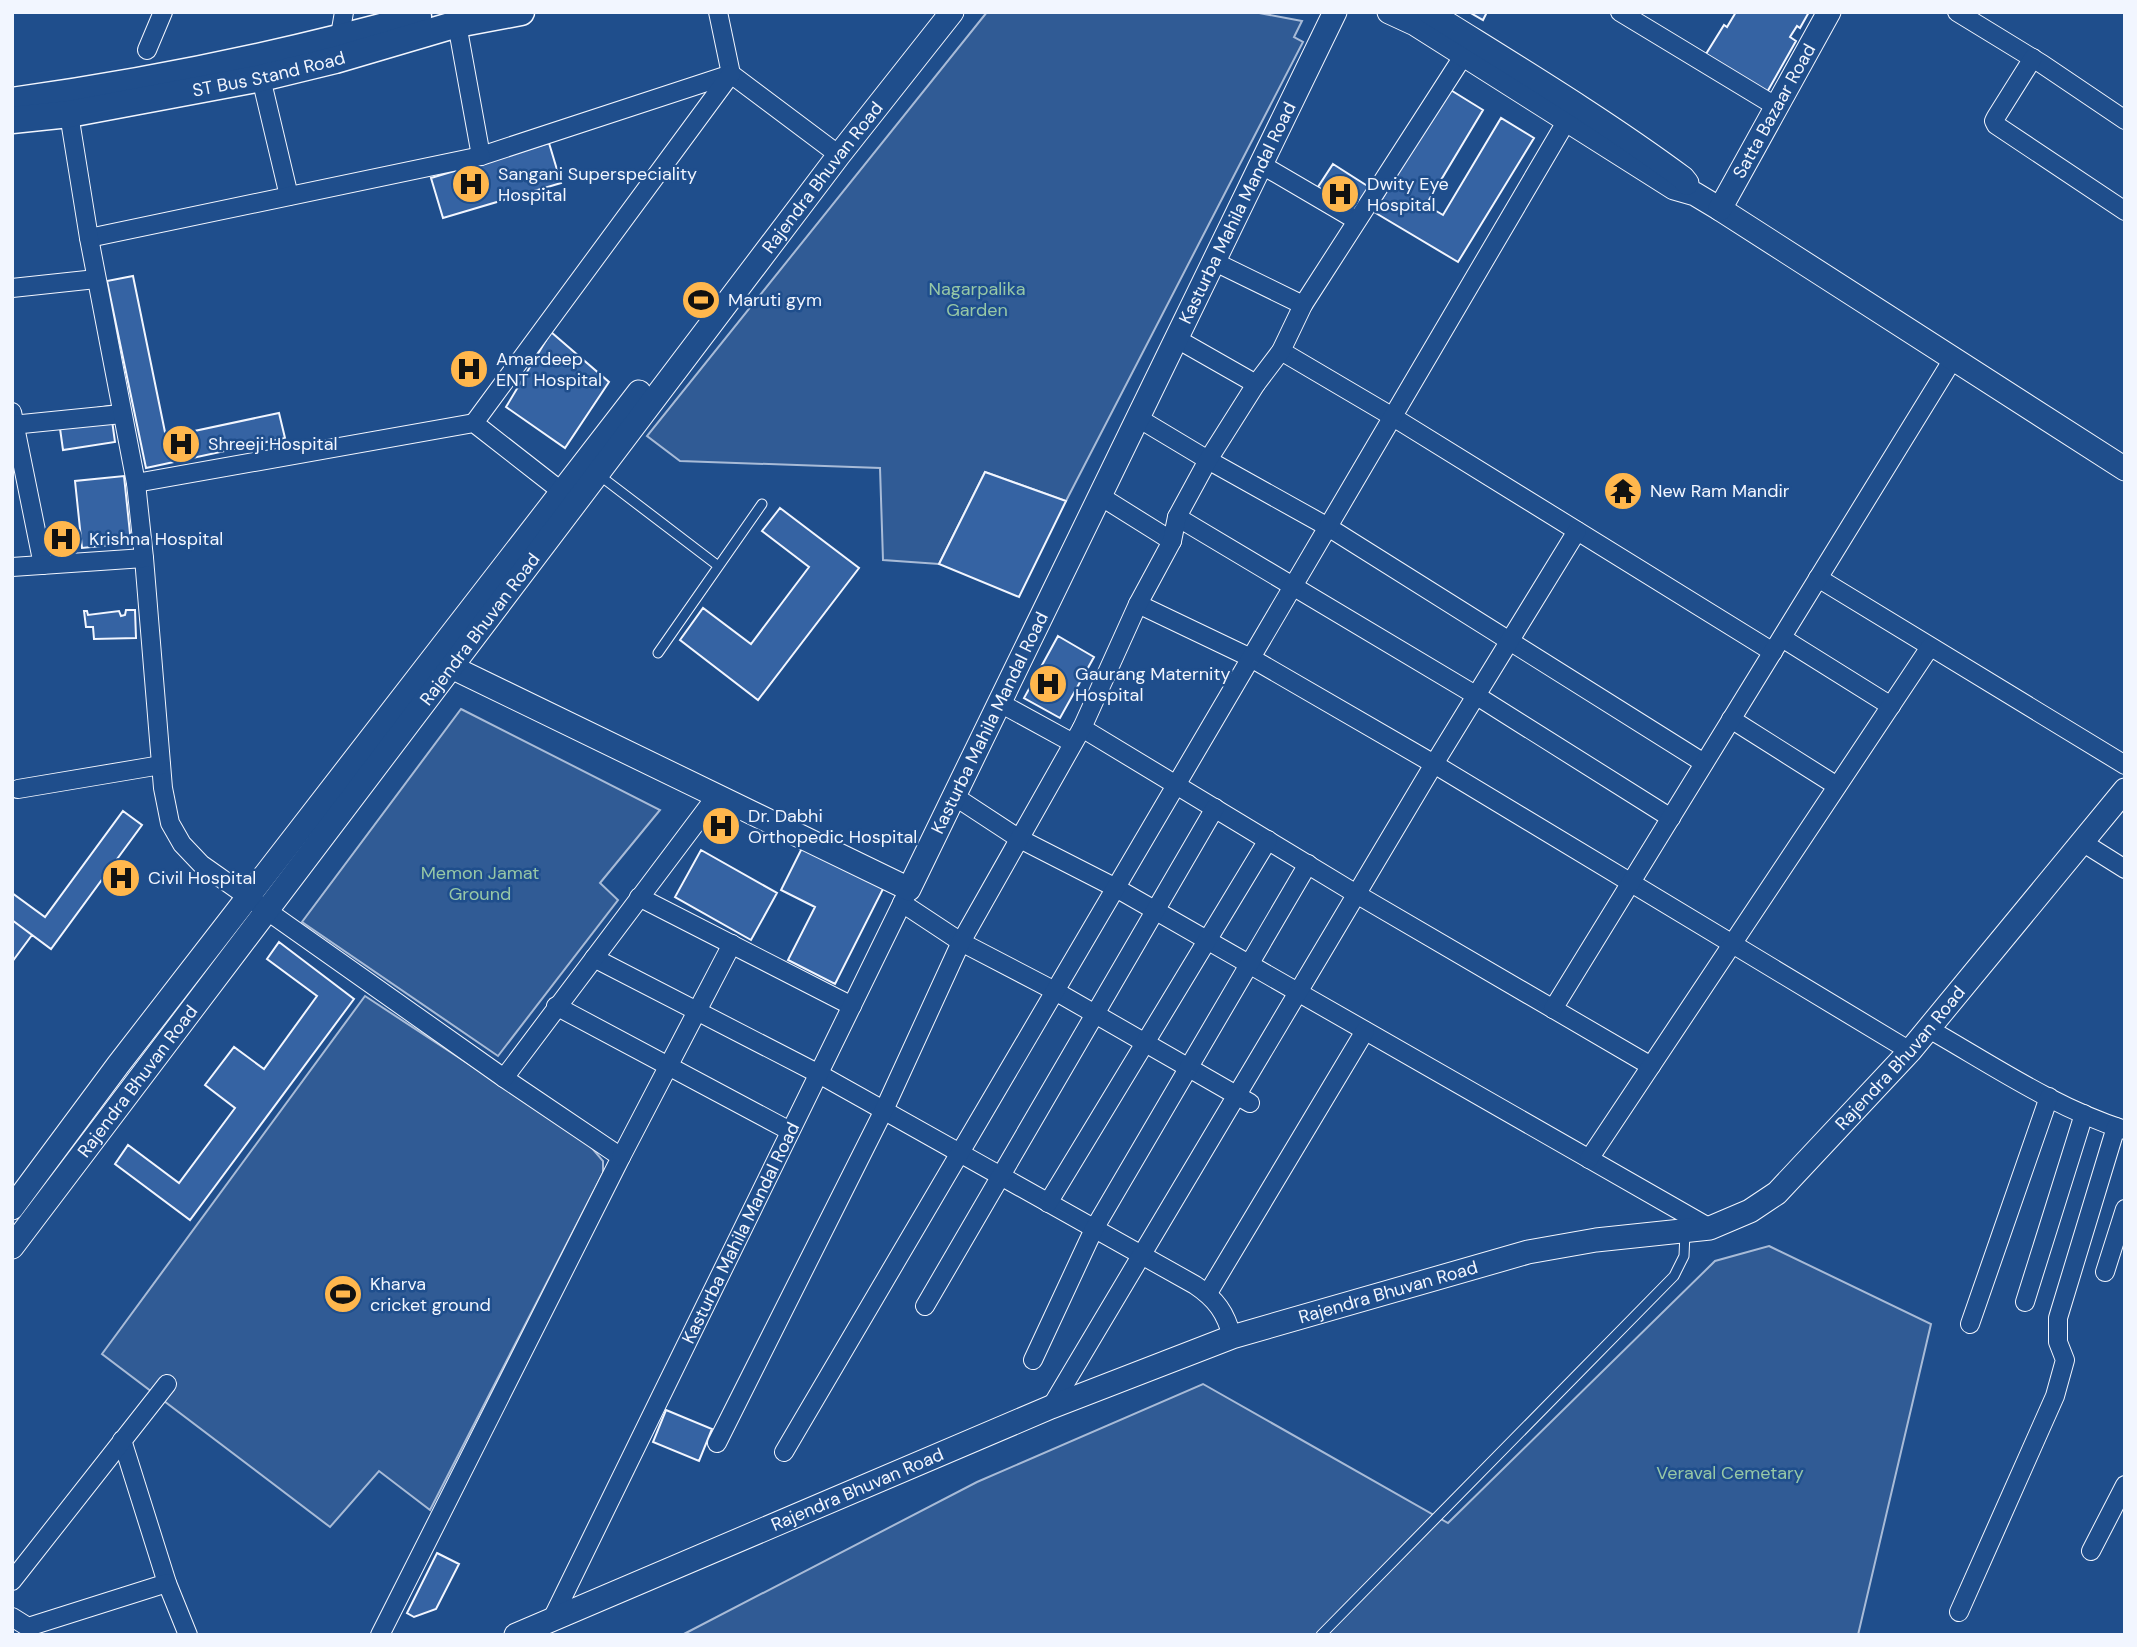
<svg xmlns="http://www.w3.org/2000/svg" width="2137" height="1647" viewBox="0 0 2137 1647" font-family="'DM Sans',sans-serif">
  <rect width="100%" height="100%" fill="#1f4e8c"/>
  <path fill="#305b95" stroke="#a8bbd7" stroke-width="2" d="M987,12H1254L1302,21L1294,37L1303,42L1066,501L985,472L939,564L883,560L880,468L680,461L647,436Z
    M461,709L660,810L600,883L618,900L498,1056L302,922Z
    M365,996L586,1141L603,1161V1173L430,1510L379,1471L330,1527L102,1354Z
    M1769,1246L1931,1324L1858,1635H682L977,1482L1203,1384L1448,1523L1715,1261Z"/>
  <path fill="#3563a3" stroke="#f2f6ff" stroke-width="2" d="M1469,12H1487L1483,20Z
    M1736,12H1809L1800,28L1797,26L1790,37L1796,41L1766,94L1706,54L1724,25L1727,27Z
    M1449,89L1483,110L1426,205L1443,215L1501,118L1534,138L1458,262L1374,212Z
    M549,143L561,183L443,218L431,178Z
    M1333,164L1369,187L1352,213L1316,190Z
    M133,276L166,437L279,413L285,438L146,468L107,281Z
    M551,332L609,382L565,448L506,407Z
    M110,406L115,442L63,450L58,414Z
    M985,472L1066,501L1019,597L939,564Z
    M124,476L131,543L82,548L75,481Z
    M780,508L859,568L758,700L680,640L703,608L751,644L809,567L762,531Z
    M72,526L75,548L55,551L52,529Z
    M126,610H135L136,638L94,639L93,627H86L84,611H87L88,615L119,611L121,616L125,615Z
    M1058,636L1094,657L1060,718L1024,698Z
    M123,811L142,825L51,949L12,920V893L45,917Z
    M804,844L885,885L835,984L788,960L815,907L781,890Z
    M701,850L777,893L751,940L675,897Z
    M12,920L32,935L12,962Z
    M279,942L354,999L190,1220L115,1164L128,1145L179,1183L235,1108L205,1085L234,1047L264,1069L317,996L267,959Z
    M666,1410L712,1429L699,1461L653,1442Z
    M437,1553L459,1564L436,1609L414,1617L407,1613Z"/>
  <g fill="none" stroke-linecap="round" stroke-linejoin="round">
    <defs>
      <path id="lane" d="M599,475L717,565
        M658,653L762,504
        M1321,1635L1674,1276L1684,1256L1685,1232"/>
      <g id="street">
        <path d="M718,12L731,74L839,155"/>
        <path d="M1620,12L1777,107"/>
        <path d="M1957,12L2042,64L2125,120"/>
        <path d="M457,24L481,156L731,74"/>
        <path d="M338,47L344,12"/>
        <path d="M147,50L163,12"/>
        <path d="M2033,58L1996,117L1994,121L1996,125L2125,211"/>
        <path d="M261,78L289,196"/>
        <path d="M1262,165L1356,220"/>
        <path d="M89,238L481,156"/>
        <path d="M1215,262L1303,305"/>
        <path d="M12,288L96,279"/>
        <path d="M1177,339L1256,384"/>
        <path d="M1281,351L1393,417L1773,652"/>
        <path d="M12,412L43,565"/>
        <path d="M1138,418L1208,460L1328,527L1704,763"/>
        <path d="M474,423L731,74"/>
        <path d="M12,425L122,414"/>
        <path d="M136,483L474,423L570,498"/>
        <path d="M1100,496L1172,541"/>
        <path d="M1177,517L1477,696L1671,818"/>
        <path d="M144,558L163,788L170,823L182,844L201,864L504,1078L621,1157L380,1635"/>
        <path d="M12,567L144,558L136,483L89,238L69,114"/>
        <path d="M1818,578L2125,765"/>
        <path d="M1138,604L1251,658L1434,764L1910,1051"/>
        <path d="M1782,638L1891,706"/>
        <path d="M1000,703L1073,743"/>
        <path d="M1731,719L1837,786"/>
        <path d="M1082,728L1358,895L1651,1066"/>
        <path d="M18,789L161,765"/>
        <path d="M954,796L1018,838L1116,888L1710,1228"/>
        <path d="M2082,842L2125,869"/>
        <path d="M639,897L852,1006"/>
        <path d="M902,903L961,942L1055,991L1250,1103"/>
        <path d="M594,958L819,1074L1195,1285C1216,1299 1226,1313 1232,1337"/>
        <path d="M556,1006L790,1131"/>
        <path d="M1553,1009L1953,359"/>
        <path d="M1929,1029C1992,1065 2055,1108 2125,1130"/>
        <path d="M504,1078L717,795"/>
        <path d="M621,1157L732,944"/>
        <path d="M1589,1159L1930,647"/>
        <path d="M1048,1203L1268,840"/>
        <path d="M2105,1272L2125,1209"/>
        <path d="M1208,1293L1365,1031"/>
        <path d="M2025,1302L2084,1114"/>
        <path d="M925,1306L1215,808"/>
        <path d="M1970,1324L2049,1097"/>
        <path d="M1033,1360L1094,1229L1308,864"/>
        <path d="M1051,1407L1434,764L1577,531"/>
        <path d="M122,1440L167,1583L188,1635"/>
        <path d="M717,1443L884,1110L961,942L1082,728L1138,604L1172,541L1177,517L1208,460L1256,384L1281,351L1303,305L1471,44"/>
        <path d="M784,1452L1573,110"/>
        <path d="M2091,1551L2125,1485"/>
        <path d="M12,1581L167,1384"/>
        <path d="M1959,1612L2055,1396L2065,1360L2058,1342V1318L2116,1127"/>
        <path d="M12,1617L28,1627L167,1583"/>
        <path id="s1" d="M551,1621L909,889"/>
      </g>
      <g id="secondary">
        <path d="M1389,12L1415,24L1674,188L1695,194L1720,209L2125,469"/>
        <path d="M1429,12C1515,66 1602,118 1683,178L1687,183"/>
        <path id="s2" d="M1720,209L1829,12"/>
        <path id="s3" d="M439,661L909,889L1335,12"/>
        <path d="M12,1208L118,1065L639,392"/>
        <path id="s4" d="M12,1247L839,155L952,12"/>
        <path id="s5" d="M516,1635L1051,1407L1232,1337L1528,1252L1596,1240L1710,1228L1750,1211L1777,1193L1910,1051L2125,790"/>
      </g>
      <g id="primary">
        <path d="M12,101C149,82 285,54 418,17"/>
        <path id="s6" d="M12,120L69,114L261,78L335,60L457,24L521,12"/>
      </g>
    </defs>
    <use href="#lane" stroke="#f2f6ff" stroke-width="11"/>
    <use href="#street" stroke="#f2f6ff" stroke-width="20"/>
    <use href="#secondary" stroke="#f2f6ff" stroke-width="25"/>
    <use href="#primary" stroke="#f2f6ff" stroke-width="29"/>
    <use href="#lane" stroke="#1f4e8c" stroke-width="9"/>
    <use href="#street" stroke="#1f4e8c" stroke-width="18"/>
    <use href="#secondary" stroke="#1f4e8c" stroke-width="23"/>
    <use href="#primary" stroke="#1f4e8c" stroke-width="26"/>
  </g>
  <defs>
    <symbol id="hospital-disc" viewBox="-11 -11 22 22"><circle r="9.5" fill="#ffb74d" stroke="#1f4e8c"/><path d="M-5-5h3v3.5h4V-5h3V5h-3V1.5h-4V5h-3Z" fill="#111"/></symbol>
    <symbol id="stadium-disc" viewBox="-11 -11 22 22"><circle r="9.5" fill="#ffb74d" stroke="#1f4e8c"/><path d="M0-5a6.5 5 0 1 0 0 10a6.5 5 0 1 0 0-10ZM-3.5-1.8h7v3.6h-7Z" fill="#111"/></symbol>
    <symbol id="temple-disc" viewBox="-11 -11 22 22"><circle r="9.5" fill="#ffb74d" stroke="#1f4e8c"/><path d="M0-6L5-2H3V0L6.5 2.5H4V6H1.5V3h-3V6H-4V2.5H-6.5L-3 0V-2H-5Z" fill="#111"/></symbol>
  </defs>
  <g fill-rule="evenodd">
    <use href="#hospital-disc" x="449" y="162" width="44" height="44"/>
    <use href="#hospital-disc" x="1318" y="172" width="44" height="44"/>
    <use href="#stadium-disc" x="679" y="278" width="44" height="44"/>
    <use href="#hospital-disc" x="447" y="347" width="44" height="44"/>
    <use href="#hospital-disc" x="159" y="422" width="44" height="44"/>
    <use href="#temple-disc" x="1601" y="469" width="44" height="44"/>
    <use href="#hospital-disc" x="40" y="517" width="44" height="44"/>
    <use href="#hospital-disc" x="1026" y="662" width="44" height="44"/>
    <use href="#hospital-disc" x="699" y="804" width="44" height="44"/>
    <use href="#hospital-disc" x="99" y="856" width="44" height="44"/>
    <use href="#stadium-disc" x="321" y="1272" width="44" height="44"/>
  </g>
  <g text-anchor="middle" stroke-width="5" stroke-linejoin="round" paint-order="stroke">
    <g font-size="18" fill="#f2f6ff" stroke="#1f4e8c">
      <text dy="6" stroke="none"><textPath href="#s6" startOffset="261">ST Bus Stand Road</textPath></text>
      <text dy="6" stroke="none"><textPath href="#s2" startOffset="112">Satta Bazaar Road</textPath></text>
      <text dy="6" stroke="none"><textPath href="#s4" startOffset="1342">Rajendra Bhuvan Road</textPath></text>
      <text dy="6" stroke="none"><textPath href="#s3" startOffset="1274">Kasturba Mahila Mandal Road</textPath></text>
      <text dy="6" stroke="none"><textPath href="#s4" startOffset="775">Rajendra Bhuvan Road</textPath></text>
      <text dy="6" stroke="none"><textPath href="#s3" startOffset="707">Kasturba Mahila Mandal Road</textPath></text>
      <text dy="6" stroke="none"><textPath href="#s5" startOffset="1526">Rajendra Bhuvan Road</textPath></text>
      <text dy="6" stroke="none"><textPath href="#s4" startOffset="208">Rajendra Bhuvan Road</textPath></text>
      <text dy="6" stroke="none"><textPath href="#s1" startOffset="432">Kasturba Mahila Mandal Road</textPath></text>
      <text dy="6" stroke="none"><textPath href="#s5" startOffset="938">Rajendra Bhuvan Road</textPath></text>
      <text dy="6" stroke="none"><textPath href="#s5" startOffset="371">Rajendra Bhuvan Road</textPath></text>
    </g>
    <g font-size="18" fill="#f2f6ff" stroke="#1f4e8c" text-anchor="start">
      <text x="498" y="180">Sangani Superspeciality<tspan x="498" dy="21">Hospital</tspan></text>
      <text x="1367" y="190">Dwity Eye<tspan x="1367" dy="21">Hospital</tspan></text>
      <text x="728" y="306">Maruti gym</text>
      <text x="496" y="365">Amardeep<tspan x="496" dy="21">ENT Hospital</tspan></text>
      <text x="208" y="450">Shreeji Hospital</text>
      <text x="1650" y="497">New Ram Mandir</text>
      <text x="89" y="545">Krishna Hospital</text>
      <text x="1075" y="680">Gaurang Maternity<tspan x="1075" dy="21">Hospital</tspan></text>
      <text x="748" y="822">Dr. Dabhi<tspan x="748" dy="21">Orthopedic Hospital</tspan></text>
      <text x="148" y="884">Civil Hospital</text>
      <text x="370" y="1290">Kharva<tspan x="370" dy="21">cricket ground</tspan></text>
    </g>
    <g font-size="18" fill="#97c8a6" stroke="#1f4e8c">
      <text x="977" y="295">Nagarpalika<tspan x="977" dy="21">Garden</tspan></text>
      <text x="480" y="879">Memon Jamat<tspan x="480" dy="21">Ground</tspan></text>
      <text x="1730" y="1479">Veraval Cemetary</text>
    </g>
  </g>
  <rect width="2137" height="1647" fill="none" stroke="#f2f6ff" stroke-width="28"/>
</svg>
